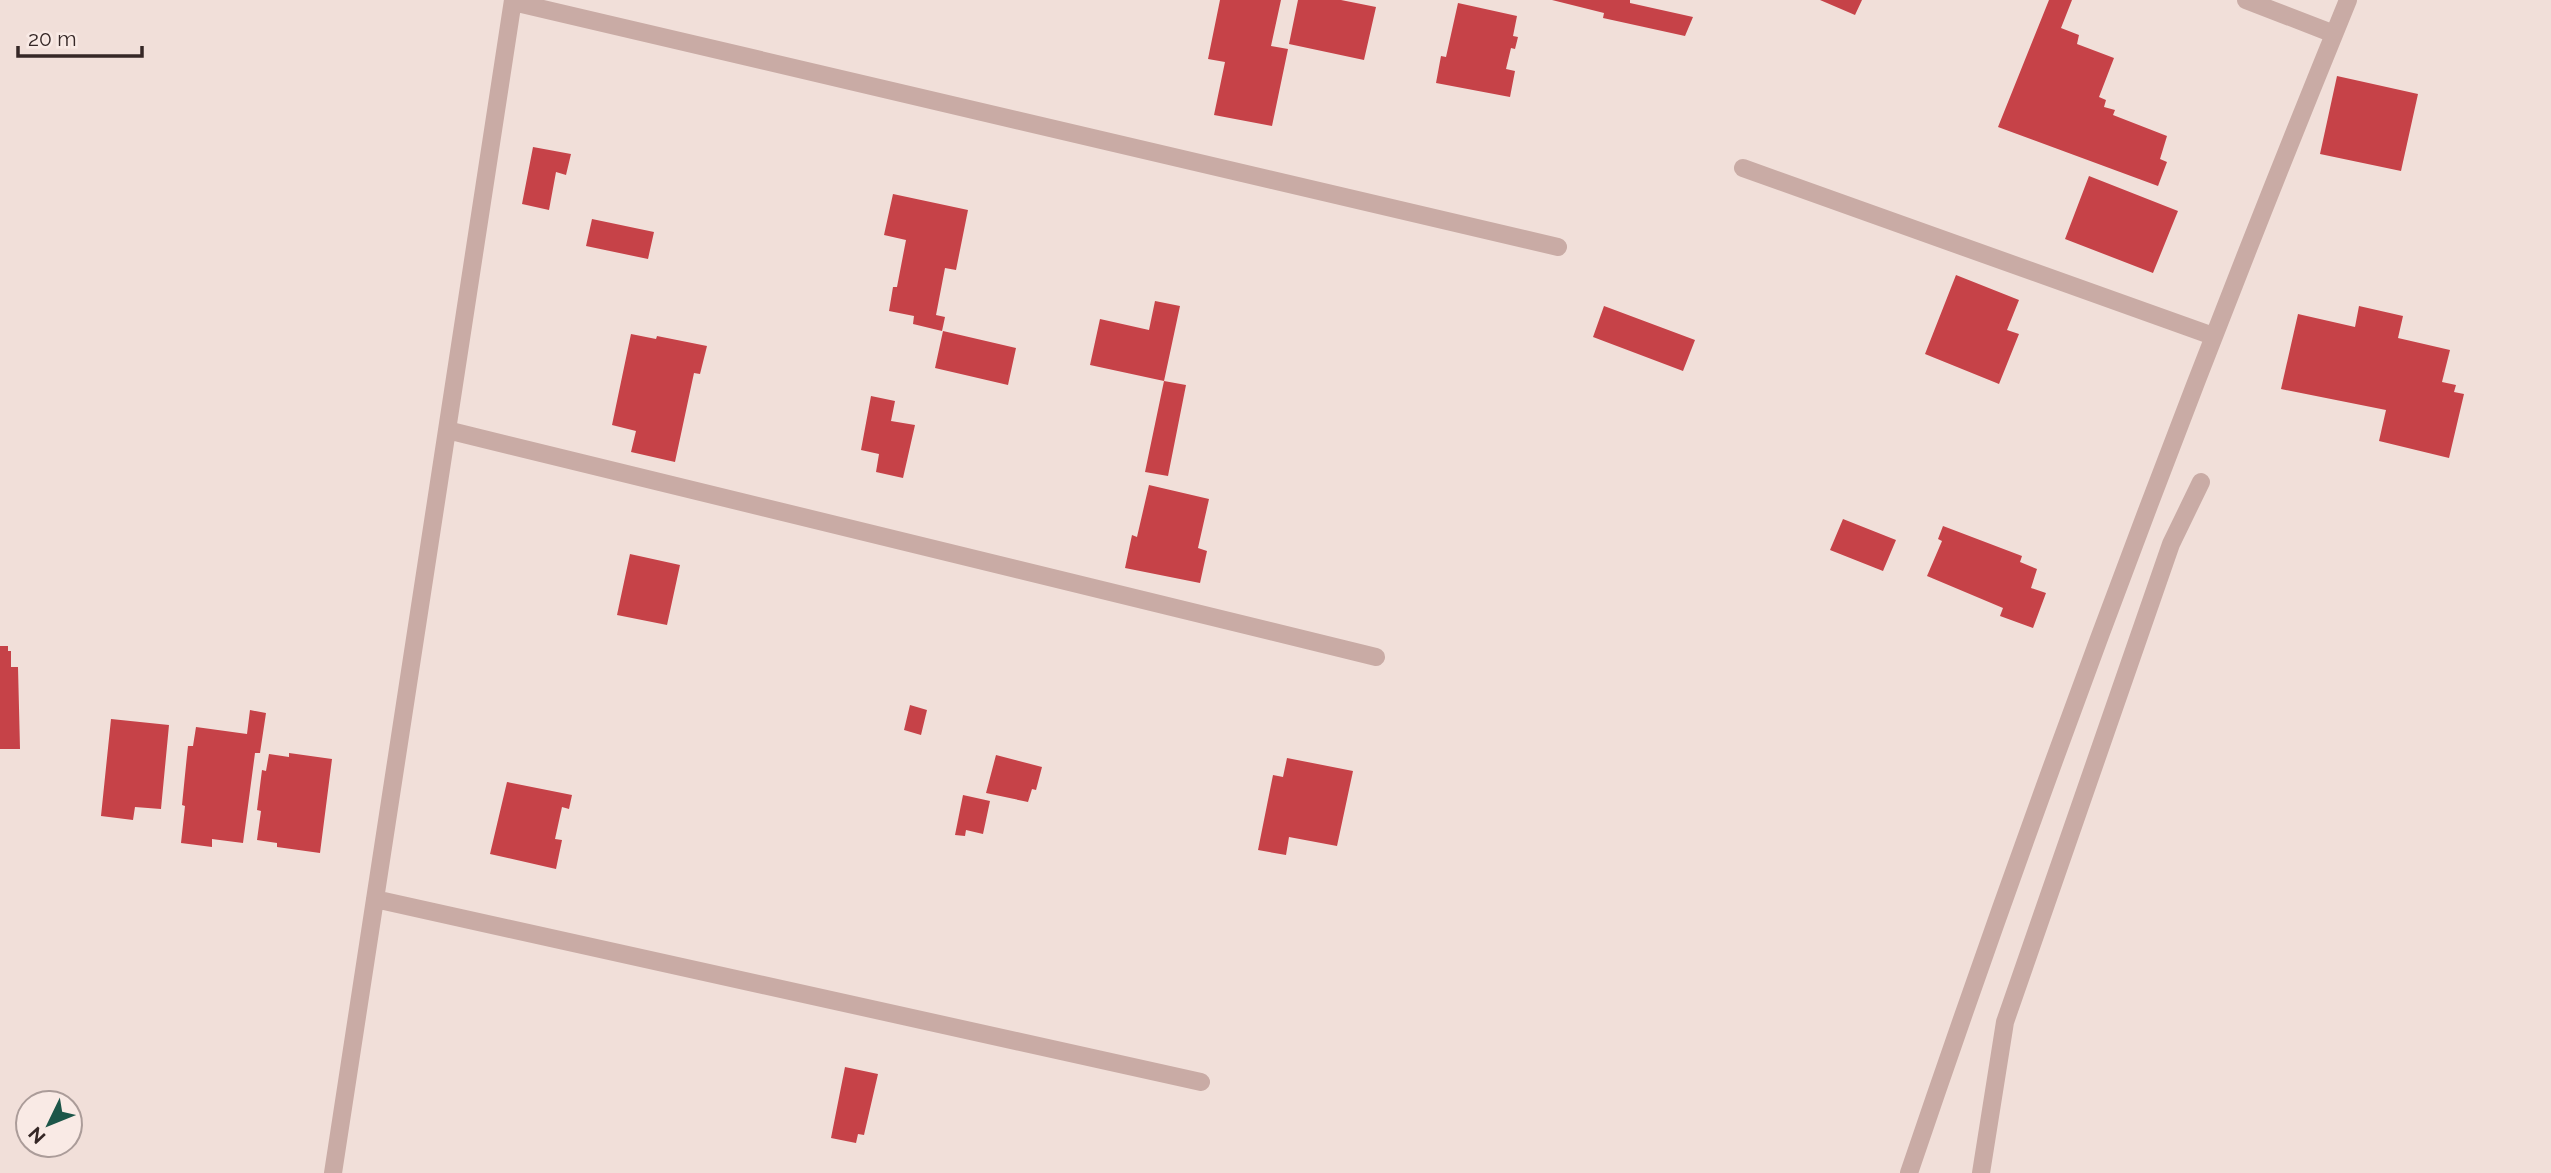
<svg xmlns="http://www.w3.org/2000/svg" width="2551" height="1173" viewBox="0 0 2551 1173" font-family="Raleway,sans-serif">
  <rect width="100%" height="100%" fill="#f1dfd9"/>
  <path fill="#c64248" d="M1220,0H1281L1271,46L1288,49L1272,126L1214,115L1225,62L1208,59Z
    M1298,0H1341L1376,7L1364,60L1289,44Z
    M1552,0H1630V3L1693,17L1685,36L1603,18L1604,13Z
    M1820,0H1862L1855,15Z
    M2049,0H2072L2061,28L2079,35L2077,44L2114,58L2099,97L2106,100L2104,107L2115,110L2113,115L2167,136L2160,159L2167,162L2158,186L1998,127Z
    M1458,3L1517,16L1513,36L1518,37L1515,49L1511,48L1506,69L1515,71L1510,97L1436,83L1441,56L1446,57Z
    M2337,76L2418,94L2401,171L2320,154Z
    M533,147L571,154L566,175L556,172L549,210L522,204Z
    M2089,176L2178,211L2153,273L2065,239Z
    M893,194L968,210L956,270L945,268L936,315L945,317L942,331L913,324L914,316L889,311L893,287H897L906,240L884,235Z
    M592,219L654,232L648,259L586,246Z
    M1956,275L2019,300L2007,330L2019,334L1999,384L1925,354Z
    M1155,301L1180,306L1164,381L1090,365L1100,319L1149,330Z
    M1604,306L1695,340L1683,371L1593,337Z
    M2359,306L2403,316L2398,338L2450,350L2442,382L2456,385L2454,392L2464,394L2449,458L2379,441L2386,410L2281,389L2298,314L2355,327Z
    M943,331L1016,348L1008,385L935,368Z
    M631,334L656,339L657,336L707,346L700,374L694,373L675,462L631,452L636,431L612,425Z
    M1164,381L1186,385L1168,476L1145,472Z
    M871,396L895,401L891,421L915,425L903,478L876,472L879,454L861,450Z
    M1149,485L1209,499L1198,548L1207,551L1200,583L1125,568L1132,535L1137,537Z
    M1843,519L1896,540L1883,571L1830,550Z
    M1943,526L2022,556L2020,562L2037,569L2031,588L2046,593L2033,628L2000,616L2003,608L1927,576L1942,541L1938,539Z
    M630,554L680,565L667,625L617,615Z
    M0,646H8V651H11V667H18L20,749H0Z
    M910,705L927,710L921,735L904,730Z
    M250,710L266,713L260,753H255L243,843L212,839V847L181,843L185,806L182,805L187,755L188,746H193L196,727L247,734Z
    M111,719L169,725L161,809L135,807L133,820L101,816Z
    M289,753L332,759L320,853L277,847V843L257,840L261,811L257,810L262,770L266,771L269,754L289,757Z
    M996,755L1042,767L1036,790L1032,789L1028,802L986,793Z
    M1287,758L1353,771L1337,846L1289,837L1286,855L1258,850L1273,775L1283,777Z
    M507,782L572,795L569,809L562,807L555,839L562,840L556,869L490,854Z
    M963,795L990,801L983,834L966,830L965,836L955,835Z
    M845,1067L878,1074L864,1135L858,1134L856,1143L831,1138Z"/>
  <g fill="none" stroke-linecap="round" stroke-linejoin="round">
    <path stroke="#c9aba5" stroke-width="18" d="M1981,1173L2005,1022L2171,544L2201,482"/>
    <path stroke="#c9aba5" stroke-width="18" d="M2246,0L2334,34
      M513,2L1558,247
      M1743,168L2213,336
      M447,430L1376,657
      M375,899L1201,1082
      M333,1173L513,0
      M1909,1173C2043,778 2190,387 2348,0"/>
  </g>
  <g transform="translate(49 1124) rotate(227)"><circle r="33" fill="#f9eae5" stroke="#ab9c99" stroke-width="2"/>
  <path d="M0-5L12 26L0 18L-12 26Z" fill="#1c5649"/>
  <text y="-10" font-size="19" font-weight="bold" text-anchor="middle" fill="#352726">N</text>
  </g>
  <path d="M18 46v10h124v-10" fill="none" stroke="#352726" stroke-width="3.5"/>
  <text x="28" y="46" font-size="21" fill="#352726" stroke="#f9eae5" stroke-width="5" paint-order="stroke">20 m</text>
</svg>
